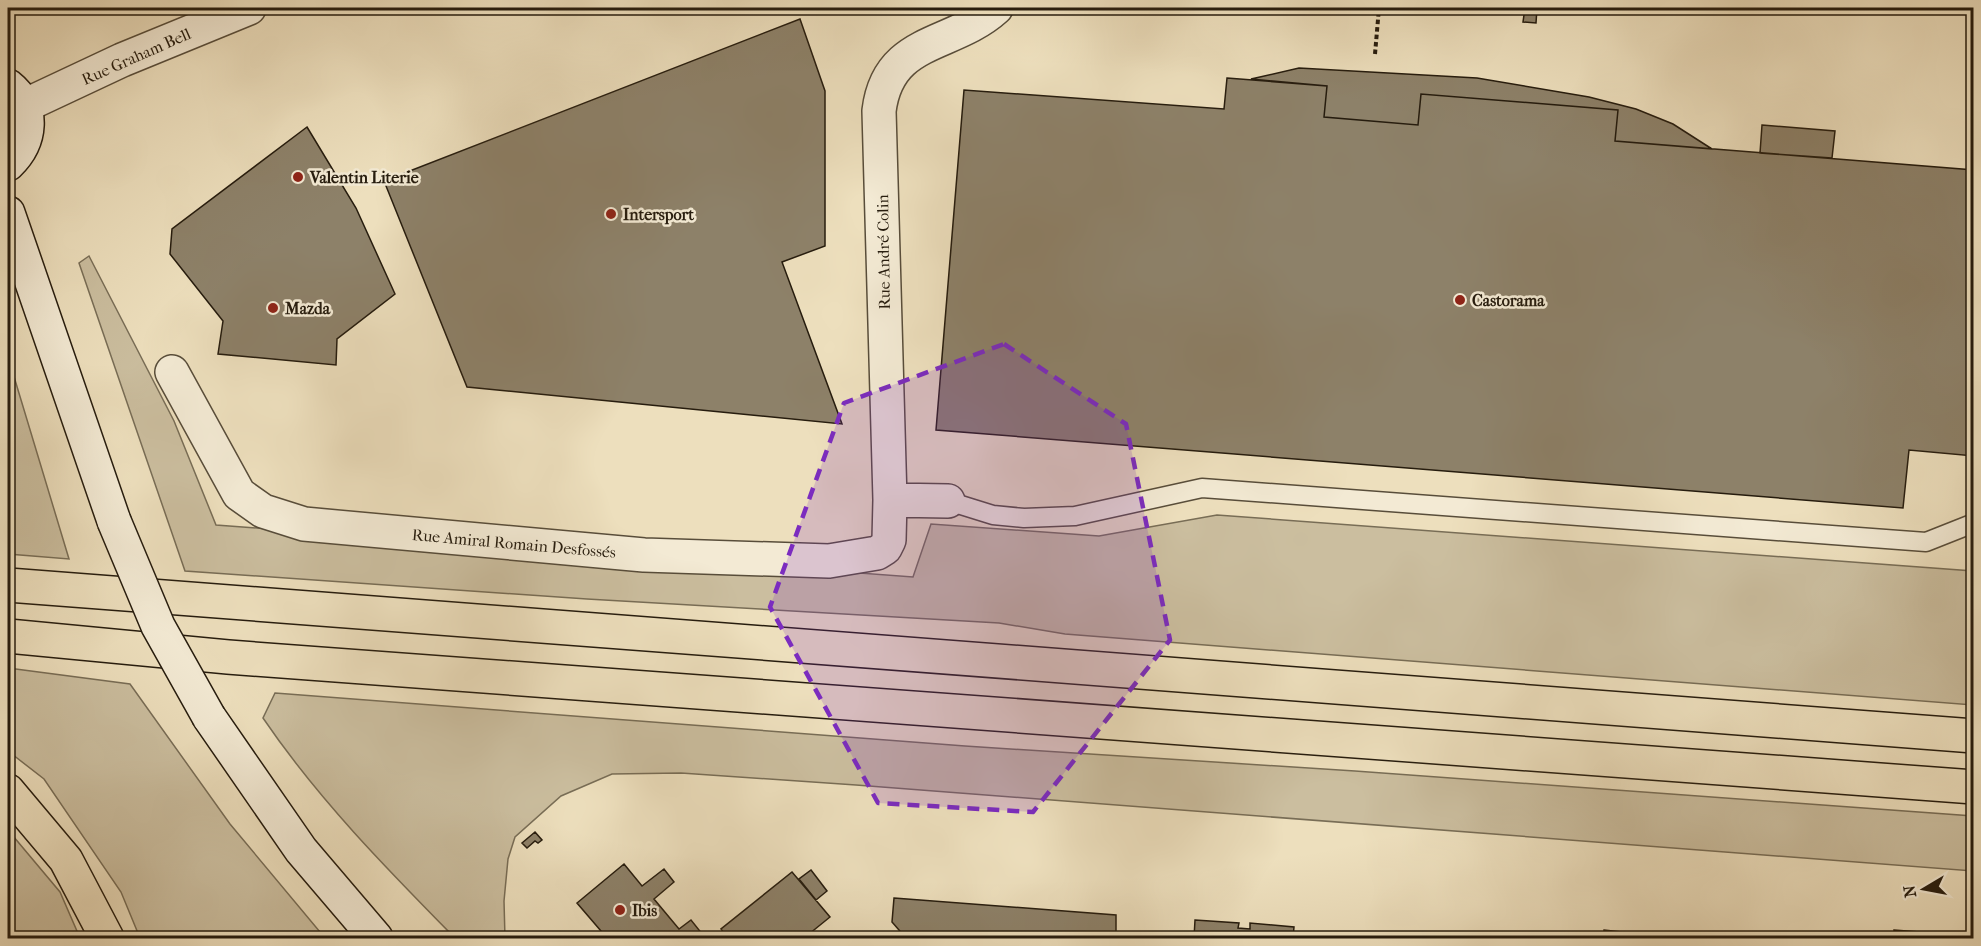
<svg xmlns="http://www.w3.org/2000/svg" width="1981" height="946" viewBox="0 0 1981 946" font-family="'IM FELL French Canon',serif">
  <rect width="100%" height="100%" fill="#eddfbd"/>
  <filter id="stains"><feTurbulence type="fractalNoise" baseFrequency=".00333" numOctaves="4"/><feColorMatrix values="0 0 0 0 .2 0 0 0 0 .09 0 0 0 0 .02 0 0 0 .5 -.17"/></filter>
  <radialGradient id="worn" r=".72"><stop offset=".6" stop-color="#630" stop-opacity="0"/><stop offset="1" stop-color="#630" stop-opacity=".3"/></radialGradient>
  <path fill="#cbbe9f" stroke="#786d56" stroke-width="1.5" d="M89,256L174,421L216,525L913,577L931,524L1099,536L1217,515L1973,571V705L1065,634L999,623L587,599L185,571L79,263Z
    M8,357L12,370L69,559L8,554Z
    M8,668L130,684L230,824L325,938H140L121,892L44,779L8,751Z
    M275,693L965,746L1355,771L1973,816V871L856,785L681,773L612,774L561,796L515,837L508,859L504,901L505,938H455C387,869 318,799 263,718Z
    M8,830L60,892L80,938H10Z"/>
  <path fill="#8d8169" stroke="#261c0e" stroke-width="1.5" d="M1525,8H1537L1536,23L1523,22Z
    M800,19L825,91V246L782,262L842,424L467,387L384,181Z
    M1299,68L1477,78L1589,97L1636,109L1673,124L1712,149L1615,141L1618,110L1421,94L1418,125L1324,117L1327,86L1251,79Z
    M1227,78L1327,86L1324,117L1418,125L1421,94L1618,110L1615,141L1974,170V456L1909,450L1903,508L936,430L964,90L1224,109Z
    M1762,125L1835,131L1832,158L1760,153Z
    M307,127L356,208L395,294L337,339L336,365L218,354L223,321L170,254L172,229Z
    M535,832L542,840L538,843L535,841L527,848L522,843Z
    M624,864L642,886L664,869L674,882L654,899L679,929L691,920L703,935L701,938H607L577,903Z
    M811,870L827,891L816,900L799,879Z
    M792,872L830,917L804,938H717L724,933L721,929Z
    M894,898L1116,915V938H906L892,922Z
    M1195,920L1239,923L1238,928L1250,929V923L1294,927L1293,938H1194Z
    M1604,930L1621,932V938H1603Z
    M1894,930L1932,933L1931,938H1894Z
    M1309,935L1361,938H1309Z"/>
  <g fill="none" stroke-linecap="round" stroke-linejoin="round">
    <defs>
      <path id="service" d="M948,501L993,515L1024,518L1075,516L1202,488L1926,542L1974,523"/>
      <path id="minor" d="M172,372L239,494L263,511L304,524L644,555L829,561L877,553L885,548L889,540L890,500
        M948,501L890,500L879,111C888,37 952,48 996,8"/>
      <path id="tertiary" d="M24,106L122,60L249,8"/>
      <path id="secondary" d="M8,86C36,108 31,142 8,164
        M8,213L114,521
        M209,717L301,850L376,938"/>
      <path id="trunk" d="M8,585L1974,736
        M8,636L228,657L1974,787
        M8,791L66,860L107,938"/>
    </defs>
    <use href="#service" stroke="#584d3a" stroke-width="21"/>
    <use href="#minor" stroke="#584d3a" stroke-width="36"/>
    <use href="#tertiary" stroke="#584d3a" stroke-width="36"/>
    <use href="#secondary" stroke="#261c0e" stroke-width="36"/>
    <use href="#trunk" stroke="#261c0e" stroke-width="36"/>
    <path stroke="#261c0e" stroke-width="4" stroke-dasharray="4.5 3" stroke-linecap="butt" d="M1375,54L1379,8"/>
    <use href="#service" stroke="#f3ead4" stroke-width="18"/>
    <use href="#minor" stroke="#f3ead4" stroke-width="33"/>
    <use href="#tertiary" stroke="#f3ead4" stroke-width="33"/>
    <use href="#secondary" stroke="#f3ead4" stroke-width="33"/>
    <use href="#trunk" stroke="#eddfbd" stroke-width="33"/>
    <defs>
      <path id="secondary-bridge" d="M114,521L158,626L209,717"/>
    </defs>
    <use href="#secondary-bridge" stroke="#261c0e" stroke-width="36" stroke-linecap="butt"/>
    <use href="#secondary-bridge" stroke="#f3ead4" stroke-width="33"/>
  </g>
  <path fill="#7b2cbf" fill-opacity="0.2" stroke="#7b2cbf" stroke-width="4.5" stroke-dasharray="12 8" stroke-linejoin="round" d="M1004,344L1126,424L1170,640L1033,812L878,803L770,607L844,403Z"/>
  <g fill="#8f2418" stroke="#f3ead4" stroke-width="2">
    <circle cx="298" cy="177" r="6"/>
    <circle cx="611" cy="214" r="6"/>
    <circle cx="1460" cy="300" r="6"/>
    <circle cx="273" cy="308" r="6"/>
    <circle cx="620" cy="910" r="6"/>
  </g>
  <g text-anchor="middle" stroke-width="5" stroke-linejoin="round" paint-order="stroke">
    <g font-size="16" fill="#261c0e" stroke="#f3ead4">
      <text transform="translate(136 56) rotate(-24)" y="6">Rue Graham Bell</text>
      <text transform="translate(883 252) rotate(-91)" y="6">Rue André Colin</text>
      <text transform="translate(514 543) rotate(5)" y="6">Rue Amiral Romain Desfossés</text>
    </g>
    <g font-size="16" font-weight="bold" fill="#261c0e" stroke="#f3ead4" text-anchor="start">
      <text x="310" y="183">Valentin Literie</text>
      <text x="623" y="220">Intersport</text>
      <text x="1472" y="306">Castorama</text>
      <text x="285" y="314">Mazda</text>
      <text x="632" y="916">Ibis</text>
    </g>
  </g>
  <rect width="1981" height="946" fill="none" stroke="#eddfbd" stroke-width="30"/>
  <rect x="9" y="9" width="1963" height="928" fill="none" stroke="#261c0e" stroke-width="3"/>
  <rect x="15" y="15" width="1951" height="916" fill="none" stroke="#261c0e" stroke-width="1.5"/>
  <g transform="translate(1924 889) rotate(260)" stroke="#f3ead4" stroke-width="4.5" paint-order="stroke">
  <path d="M0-4.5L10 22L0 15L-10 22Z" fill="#261c0e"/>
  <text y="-9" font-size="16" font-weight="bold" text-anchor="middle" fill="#261c0e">N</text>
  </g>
  <rect width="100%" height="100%" filter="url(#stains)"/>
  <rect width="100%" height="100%" fill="url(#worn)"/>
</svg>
